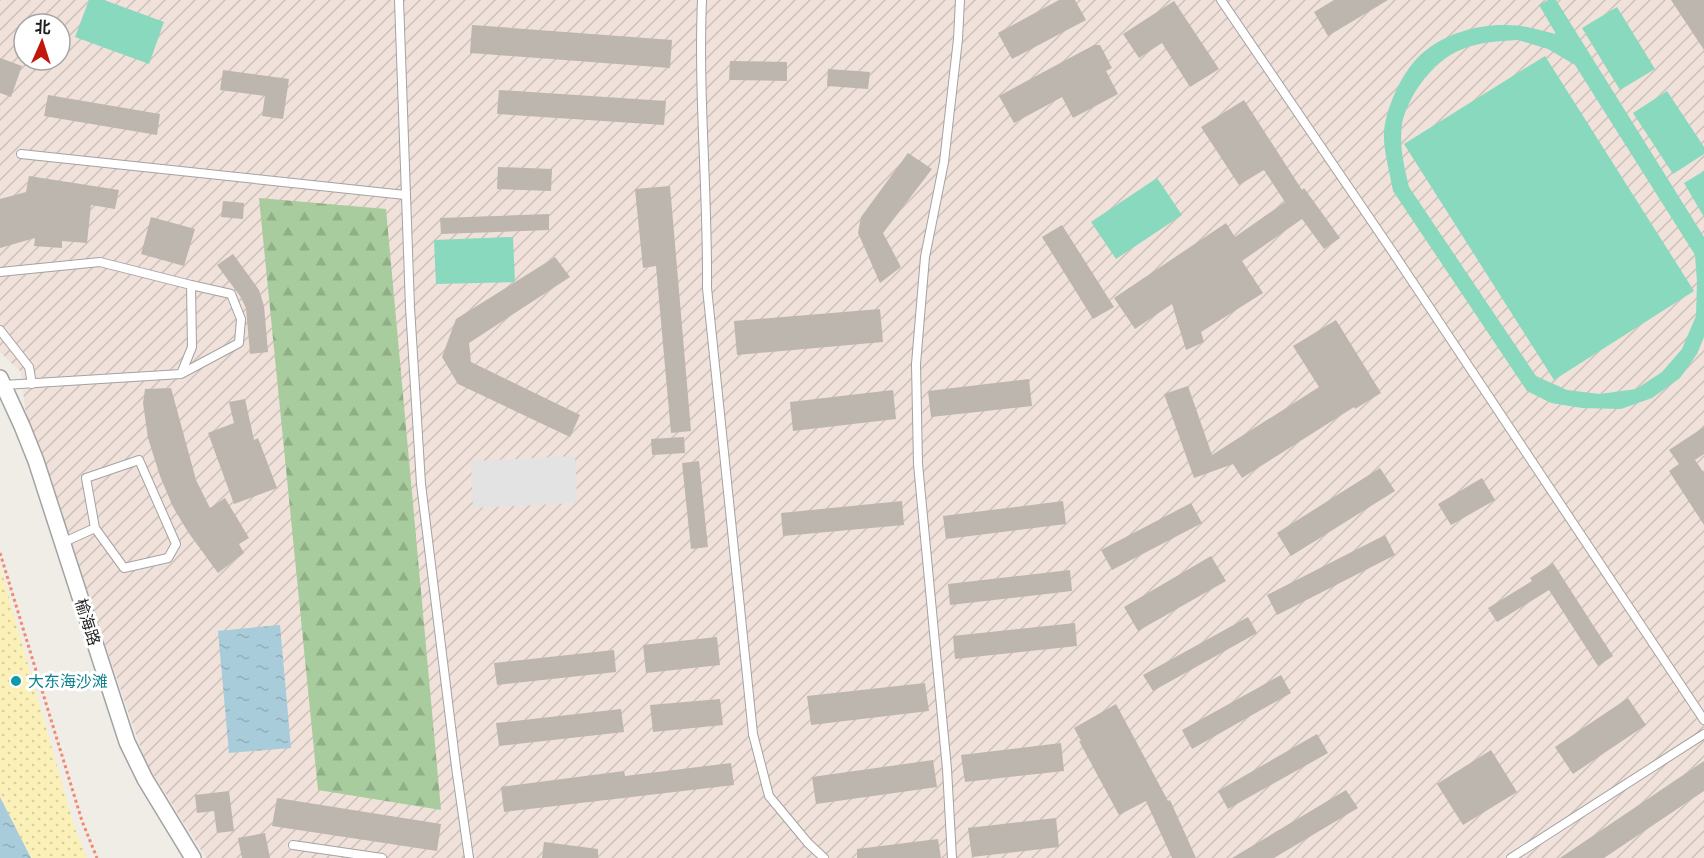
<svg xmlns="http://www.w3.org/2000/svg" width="1704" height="858" viewBox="0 0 1704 858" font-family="'DejaVu Sans','Noto Sans SC',sans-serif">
  <defs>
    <pattern id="military-furrows" width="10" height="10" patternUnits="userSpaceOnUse" patternTransform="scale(1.5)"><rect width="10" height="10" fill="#f0e1da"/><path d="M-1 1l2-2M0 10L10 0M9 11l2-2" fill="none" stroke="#cdc1bb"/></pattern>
    <pattern id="forest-firs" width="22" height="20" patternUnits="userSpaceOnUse" patternTransform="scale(1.5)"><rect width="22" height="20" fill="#a8cc9d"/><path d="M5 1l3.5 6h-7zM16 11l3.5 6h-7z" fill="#90af87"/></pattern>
    <pattern id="sand-dots" width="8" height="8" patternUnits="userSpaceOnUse" patternTransform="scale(1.5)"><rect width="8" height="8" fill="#fbf1b8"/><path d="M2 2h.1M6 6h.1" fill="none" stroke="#d7ce9e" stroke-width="1.8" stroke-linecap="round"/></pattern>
    <pattern id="water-ripples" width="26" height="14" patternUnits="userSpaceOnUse" patternTransform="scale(1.5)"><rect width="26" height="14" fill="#a9ccda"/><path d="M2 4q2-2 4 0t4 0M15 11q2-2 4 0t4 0" fill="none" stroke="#91afbb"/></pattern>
  </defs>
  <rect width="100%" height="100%" fill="#efede6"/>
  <path fill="url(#military-furrows)" fill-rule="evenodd" d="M0,0H1704V858H206L145,761L25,409L21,372L0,352ZM24,24H60V60H24Z"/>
  <path fill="url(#forest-firs)" d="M259,198L386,209L441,810L318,790Z"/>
  <path fill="url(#sand-dots)" d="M0,566L75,829L87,858H31L0,797Z"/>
  <path fill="#89d9bf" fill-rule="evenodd" d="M89,0H104L164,22L149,64L75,37Z
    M1548,0H1556L1704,237V337L1697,354L1680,378L1652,398L1621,409L1582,408L1551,403L1527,391L1393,191C1390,172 1383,151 1384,132C1386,106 1404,67 1425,51C1447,33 1479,24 1507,25C1524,25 1539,30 1556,34L1539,5ZM1518,40L1548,49L1575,65L1695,255L1697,282L1696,316L1682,349L1662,372L1636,389L1600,394L1567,390L1536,376L1409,187C1404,166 1399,146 1402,124C1404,112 1412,96 1419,86C1447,47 1473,42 1518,40Z
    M1617,7L1655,69L1620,90L1582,28Z
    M1545,56L1694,291L1554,380L1404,144Z
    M1667,91L1704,147V154L1673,174L1633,113Z
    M1704,171V217L1684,183Z
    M1157,178L1182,215L1116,259L1091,222Z
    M513,237L515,282L436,284L434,240Z"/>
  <path fill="#e3e3e3" d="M575,456L577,503L473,508L471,461Z"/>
  <path fill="url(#water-ripples)" d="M280,625L291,748L229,753L218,631Z
    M0,797L31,858H0Z"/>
  <path fill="#bcb6af" d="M1059,0H1075L1086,20L1012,59L998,33Z
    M1334,0H1388L1328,36L1314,12Z
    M1671,0H1704V50Z
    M1174,1L1219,69L1190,87L1162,43L1139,58L1123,34Z
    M472,25L672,40L670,68L470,53Z
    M1094,45H1100L1112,68L1106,71L1118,94L1073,118L1062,97L1014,123L999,96Z
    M0,58L22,66L11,97L0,93Z
    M730,61L787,62V81L729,80Z
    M828,69L870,72L868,89L827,86Z
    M223,70L289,79L283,119L262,116L265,96L220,90Z
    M499,90L666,101L664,125L497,114Z
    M48,95L160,114L157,135L44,116Z
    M1244,100L1302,190L1304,188L1340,238L1324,249L1302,219L1242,261L1263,293L1201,332L1204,342L1186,350L1172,304L1135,329L1114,298L1226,223L1235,237L1285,202L1264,170L1239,185L1201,127Z
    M908,153L932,169L883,233L901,267L880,283L858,233L861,217Z
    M498,167L552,169L551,191L497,189Z
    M29,176L119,190L115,209L91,205L87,243L62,241V248L34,246L35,238L0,248V199L26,192Z
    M670,186L691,431L671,433L656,266L643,268L635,189Z
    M223,201L244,203L243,219L221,217Z
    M549,214V230L441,234L440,218Z
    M151,217L195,229L184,266L141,254Z
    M1062,225L1114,307L1093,319L1042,237Z
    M233,254L259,290L264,306L268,352L250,354L246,308L240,296L217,265Z
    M555,257L570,277L469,343L471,362L580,415L570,437L458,384L442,357L456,319Z
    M880,309L883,342L737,355L734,321Z
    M1336,320L1381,393L1355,409L1354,407L1242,478L1233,464L1194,478L1164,394L1188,386L1212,455L1319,387L1293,346Z
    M1029,379L1032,406L931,417L928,391Z
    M171,388L196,480L210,508L225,498L249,538L239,544L244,553L218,573L188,532L173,507L160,476L148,438L143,403L145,389Z
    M893,390L896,419L793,431L790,402Z
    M245,399L254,440L258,438L277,488L234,504L208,433L234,423L229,402Z
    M1704,427V454L1695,460L1704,473V525L1669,471L1679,464L1669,450Z
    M684,437L685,453L652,455L651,439Z
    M699,461L708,547L691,549L682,463Z
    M1380,468L1395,491L1291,556L1277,533Z
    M1482,478L1495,500L1451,525L1438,504Z
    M902,501L904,525L783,536L781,513Z
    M1063,501L1066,524L946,539L943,516Z
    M1191,503L1202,523L1112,570L1101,550Z
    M1385,535L1395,555L1277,615L1267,595Z
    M1211,556L1226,581L1138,631L1124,607Z
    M1553,563L1613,656L1598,666L1549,590L1497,622L1488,608L1532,581L1530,578Z
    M1070,570L1072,591L950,605L948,584Z
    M1248,617L1257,633L1153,691L1143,675Z
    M1075,623L1077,646L955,659L953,636Z
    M717,637L720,665L646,673L643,645Z
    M614,650L616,672L497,685L494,663Z
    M1281,675L1291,693L1192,749L1182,730Z
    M925,683L929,711L811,725L807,696Z
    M1628,698L1646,725L1573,774L1555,747Z
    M720,699L723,725L653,732L650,705Z
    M1116,704L1168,801L1170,800L1196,858H1172L1146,801L1119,815L1079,741H1081L1074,728Z
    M621,709L624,732L499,746L496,723Z
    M1317,734L1328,753L1228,809L1218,791Z
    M1061,743L1064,771L965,782L961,755Z
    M1491,750L1517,792L1463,825L1437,784Z
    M933,760L937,787L816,804L812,777Z
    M1704,761V791L1604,858H1560Z
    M731,763L734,785L504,812L501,787L624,771L625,776Z
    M1346,790L1358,808L1274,858H1232Z
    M229,791L234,831L217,833L214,811L197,813L195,795Z
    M277,798L441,824L437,851L272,826Z
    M1056,818L1059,847L972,857L968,828Z
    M265,833L270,858H242L238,838Z
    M938,839L941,858H857V849Z
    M544,842L598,849V858H542Z"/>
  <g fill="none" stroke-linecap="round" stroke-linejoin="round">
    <defs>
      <path id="lane" d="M399,0L410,307L421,484L456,767L469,858
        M702,0C698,96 708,192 707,288L753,734L769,796L808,843L824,858
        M1221,0L1394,254L1704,720
        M21,154L405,195
        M0,272L100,262L191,285L192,347L181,374L4,385
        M0,330L29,367L32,384
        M181,374L239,343L241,319L231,294L191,285
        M62,543L95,528L124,568L168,558L176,544L139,460L86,478L95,528
        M293,845L382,858
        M952,858L947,769L918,464L916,364L925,257L944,162L958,39L960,0
        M1511,858L1704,734"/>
      <path id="street" d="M0,378L22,426L36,461L127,742L145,779L193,858"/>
    </defs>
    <use href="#lane" stroke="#a3a3a3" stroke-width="10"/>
    <use href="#street" stroke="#a3a3a3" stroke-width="18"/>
    <path stroke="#f28974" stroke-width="3" stroke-dasharray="3 3" stroke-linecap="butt" d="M0,553L82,821L97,858"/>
    <use href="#lane" stroke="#fff" stroke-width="8"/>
    <use href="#street" stroke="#fff" stroke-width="15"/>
  </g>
  <circle fill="#0f9aa8" stroke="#fff" stroke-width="2" cx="16" cy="681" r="6"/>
  <g text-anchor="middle" stroke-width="6" stroke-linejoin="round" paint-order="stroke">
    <g font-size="16" fill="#1f1f1f" stroke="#fff">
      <text transform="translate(88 622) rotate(72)" y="6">榆海路</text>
    </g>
    <g font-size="16" fill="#0d838f" stroke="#fff" text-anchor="start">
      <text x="28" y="687">大东海沙滩</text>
    </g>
  </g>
  <g transform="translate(42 42) rotate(3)"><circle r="28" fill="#ffffff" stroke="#a5a5a5" stroke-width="1.5"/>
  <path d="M0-4.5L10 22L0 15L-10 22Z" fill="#c2170c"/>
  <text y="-9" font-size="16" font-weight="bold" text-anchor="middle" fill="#1f1f1f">北</text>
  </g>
</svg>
